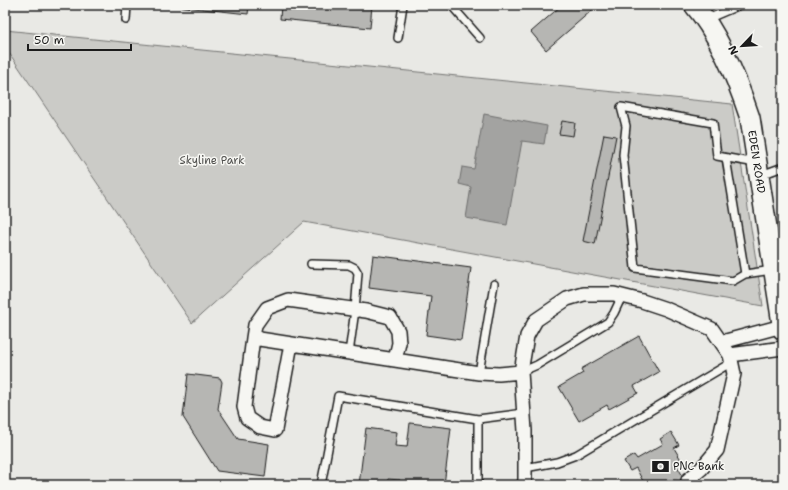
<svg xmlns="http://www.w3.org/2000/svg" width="788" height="490" viewBox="0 0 788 490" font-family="'Shantell Sans',sans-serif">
  <rect width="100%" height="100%" fill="#e9e9e5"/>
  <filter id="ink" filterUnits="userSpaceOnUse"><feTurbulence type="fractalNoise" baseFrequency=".025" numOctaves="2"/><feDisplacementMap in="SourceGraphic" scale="8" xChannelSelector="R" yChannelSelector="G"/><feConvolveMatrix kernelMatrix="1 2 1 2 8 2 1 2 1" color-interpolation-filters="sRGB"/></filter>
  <g filter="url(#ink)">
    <path fill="#cbcbc7" stroke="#747472" d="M5,30L732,104L763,306L304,222L192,323L5,47Z"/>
    <path fill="#a3a3a1" stroke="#6d6d6c" d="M484,114L547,126L544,144L522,141L507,225L466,218L471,187L459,184L462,167L474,169Z"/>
    <path fill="#b6b6b3" stroke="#1c1c1c" d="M167,5H249L248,14Z
      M281,5H372L370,28L280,19Z
      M562,5H598L546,50L531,32Z
      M562,121L575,123L573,136L559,134Z
      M604,134L616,136L595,244L583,241Z
      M373,255L471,268L461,340L426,335L431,296L369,288Z
      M639,336L659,372L634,386L638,393L609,409L607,405L579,421L559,387L583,373L581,369Z
      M188,374L220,378L222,382L218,409L238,439L269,444L265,477L217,471L183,417Z
      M410,423L451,428L444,485H399L400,480L388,479L387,485H359L366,428L397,432L395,446L407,447Z
      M671,432L679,445L674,448L683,463L677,466L688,485H654L653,483L650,485H645L636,468L630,471L624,461L634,455L637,459L663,444L660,439Z"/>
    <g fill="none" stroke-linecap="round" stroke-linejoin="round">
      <path stroke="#c0c0bd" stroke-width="13" stroke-dasharray="13 6" stroke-linecap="butt" d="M679,485L688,480"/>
      <defs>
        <path id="lane" d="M451,5L480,38
          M126,20L127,5
          M705,20L740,5
          M398,38L403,5
          M726,158L745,274
          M756,163L717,156L713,123L621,107L626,126L623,155L635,268L733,281L745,274L772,270
          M761,175L783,167
          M311,264L349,265L355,268L358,273L355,310L349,353
          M521,372L537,365L608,322L614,313L622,296
          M479,373L494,284
          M478,419L524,413
          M525,468L557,462L576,455L732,362
          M321,485L338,396L478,419V485"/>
        <path id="street" d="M253,338L255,325L267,308L288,300L366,311L390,317L398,331L399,343L395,360
          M722,342L782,326
          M291,344L275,430L260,427L247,418L244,407L253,338L479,373L499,374L521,372
          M730,355L783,348
          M524,485L525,479V431L521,372L527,336L536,320L567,299L584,294H614L642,301L666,309L712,329L730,355L734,374L717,450L701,469L688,480"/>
        <g id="secondary">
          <path id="s1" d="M694,5C719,34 738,82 750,118L783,330"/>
        </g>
      </defs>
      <use href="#lane" stroke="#1c1c1c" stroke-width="10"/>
      <use href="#street" stroke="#1c1c1c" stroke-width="16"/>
      <use href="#secondary" stroke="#1c1c1c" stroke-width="22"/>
      <use href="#lane" stroke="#f6f6f2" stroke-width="7"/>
      <use href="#street" stroke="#f6f6f2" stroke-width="13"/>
      <use href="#secondary" stroke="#f6f6f2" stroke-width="19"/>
    </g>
  </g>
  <defs>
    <symbol id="bank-bare" viewBox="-9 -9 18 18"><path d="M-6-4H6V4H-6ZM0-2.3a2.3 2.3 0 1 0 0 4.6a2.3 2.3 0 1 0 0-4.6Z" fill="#1c1c1c" stroke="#f6f6f2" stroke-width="2.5" paint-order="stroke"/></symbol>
  </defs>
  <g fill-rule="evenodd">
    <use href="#bank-bare" x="648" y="454" width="25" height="25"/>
  </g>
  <g text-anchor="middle" stroke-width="3" stroke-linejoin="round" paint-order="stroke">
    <g font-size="11" fill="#51514f" stroke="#f6f6f2">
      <text x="212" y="164">Skyline Park</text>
    </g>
    <g font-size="11" fill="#1c1c1c" stroke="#f6f6f2">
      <text dy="4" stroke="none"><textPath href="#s1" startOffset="171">EDEN ROAD</textPath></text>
    </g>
    <g font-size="11" fill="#1c1c1c" stroke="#f6f6f2" text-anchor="start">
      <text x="673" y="470">PNC Bank</text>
    </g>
  </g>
  <rect width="788" height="490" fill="none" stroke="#f6f6f2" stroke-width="20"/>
  <rect x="10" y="10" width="768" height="470" fill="none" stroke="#1c1c1c" stroke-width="1.5" filter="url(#ink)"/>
  <g transform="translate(742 46) rotate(245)" stroke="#f6f6f2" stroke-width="3" paint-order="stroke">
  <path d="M0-3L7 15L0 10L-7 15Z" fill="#1c1c1c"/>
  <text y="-6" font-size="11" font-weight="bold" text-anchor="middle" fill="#1c1c1c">N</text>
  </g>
  <path d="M28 44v6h103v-6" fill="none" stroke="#1c1c1c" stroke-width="2"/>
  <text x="34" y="44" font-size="12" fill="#1c1c1c" stroke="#f6f6f2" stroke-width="3" paint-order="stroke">50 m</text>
</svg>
